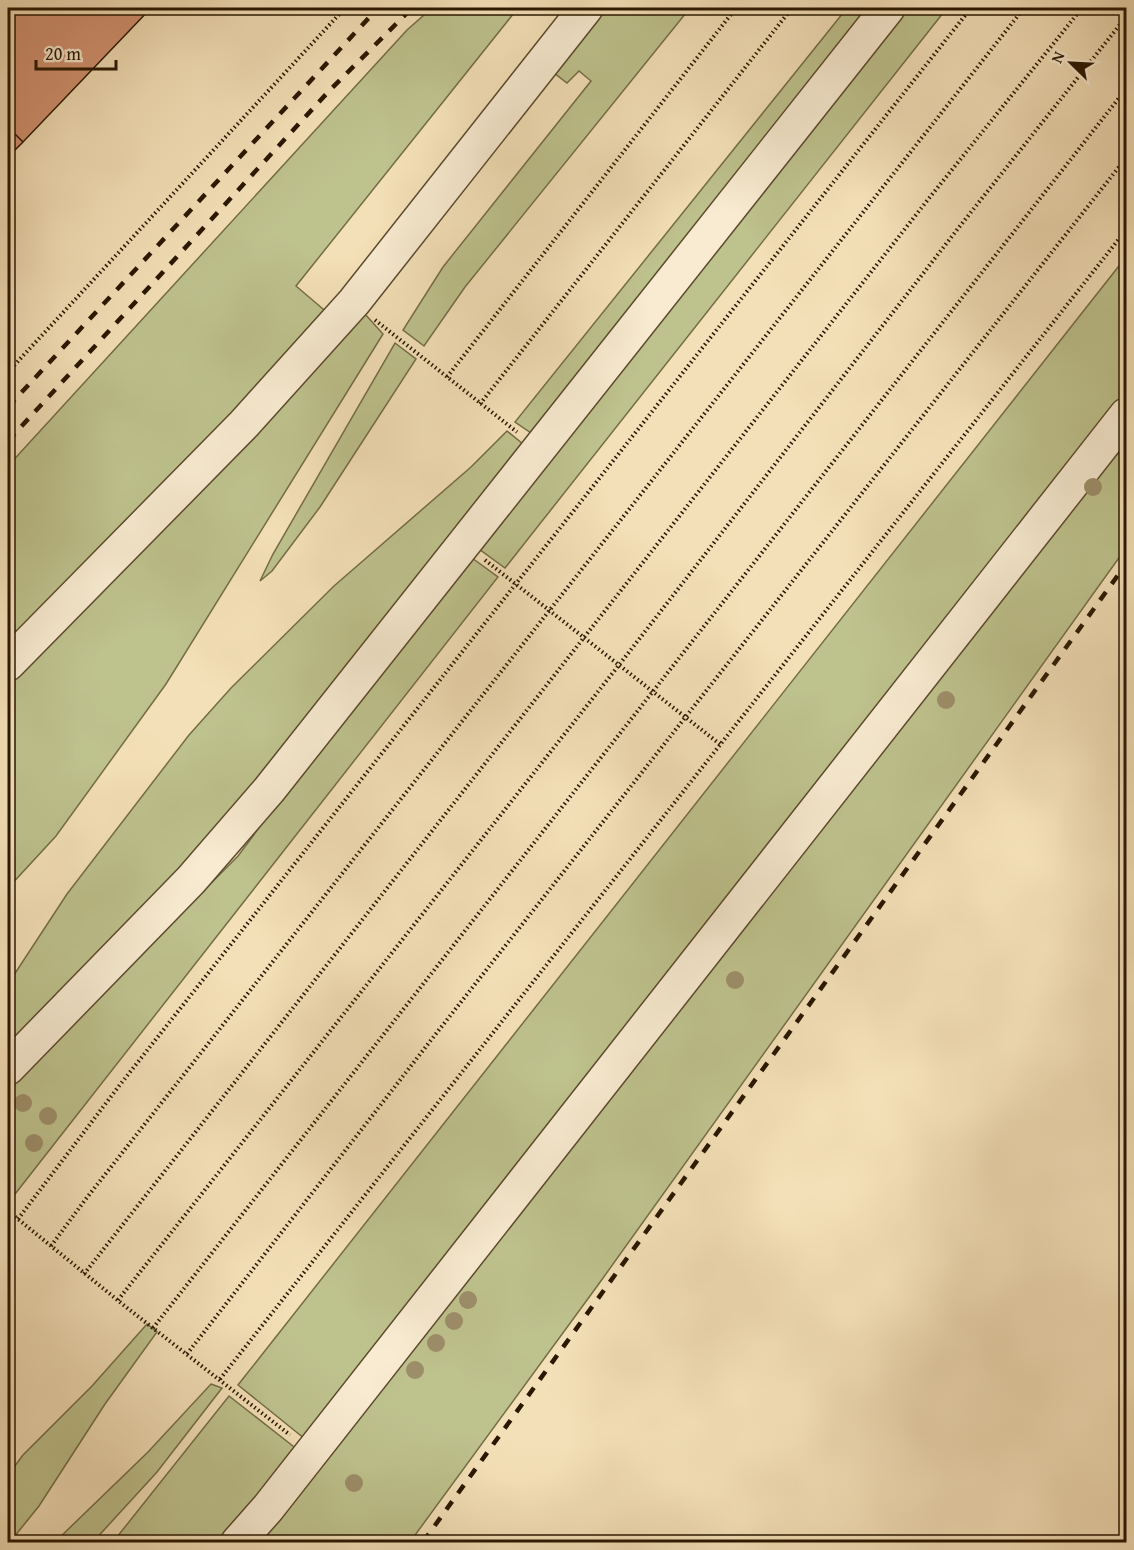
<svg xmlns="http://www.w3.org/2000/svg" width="1134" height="1550" viewBox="0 0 1134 1550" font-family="'Gentium Book Plus',serif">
  <rect width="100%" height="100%" fill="#f4e0b8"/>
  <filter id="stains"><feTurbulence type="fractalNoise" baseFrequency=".00333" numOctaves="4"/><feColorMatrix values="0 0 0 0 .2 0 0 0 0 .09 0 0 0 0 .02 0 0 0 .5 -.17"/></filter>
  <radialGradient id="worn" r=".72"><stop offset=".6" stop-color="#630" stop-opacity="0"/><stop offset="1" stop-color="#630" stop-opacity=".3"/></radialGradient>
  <path fill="#bec28d" stroke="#746c46" stroke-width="1.5" d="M432,8H518L296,286L330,315L8,644V466L407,30Z
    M597,8H690L465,287L424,346L403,330L443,267L591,81L579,71L567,83L549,69Z
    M847,8H874L537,437L515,422Z
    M902,8H947L505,568L479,549Z
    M1126,257V397L305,1439L238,1385Z
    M364,313L383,334L166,684L56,836L8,888V677Z
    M395,343L416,359L320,507L272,571L260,581L273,554Z
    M507,431L528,448L216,840L8,1052V984L67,894L189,735L231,688L334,586L471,467Z
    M1126,433V548L598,1285L410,1542H254Z
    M472,558L498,577L8,1203V1088L238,856L288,789Z
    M147,1324L157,1332L105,1404L39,1506L10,1542H8V1475L23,1455L92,1386Z
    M211,1384L222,1388L157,1472L93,1542H55L148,1452Z
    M229,1396L298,1450L216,1542H113Z"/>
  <path fill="#d39372" stroke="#291700" stroke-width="1.5" d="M8,8H151L23,142L8,127Z
    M8,127L23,142L8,157Z"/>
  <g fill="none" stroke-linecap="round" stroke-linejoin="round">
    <defs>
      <path id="minor" d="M8,664L244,424L354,302L586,8
        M8,1068L191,880L269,790L888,8
        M238,1542L268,1508L1126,415"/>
    </defs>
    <use href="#minor" stroke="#5c492e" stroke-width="36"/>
    <path stroke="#291700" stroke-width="4" stroke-dasharray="1.5 3" stroke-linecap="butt" d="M375,320L517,432
      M8,372L345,8
      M447,377L736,8
      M480,404L792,8
      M485,560L721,745
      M8,1211L126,1307L290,1435
      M18,1219L119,1086L971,8
      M51,1246L85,1200L1024,8
      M84,1274L930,197L1082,8
      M118,1300L619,665L960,226L1126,17
      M153,1328L1126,89
      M187,1354L435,1035L1126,158
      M220,1379L1126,230"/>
    <use href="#minor" stroke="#f8ebd1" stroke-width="33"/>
    <path stroke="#291700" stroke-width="4.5" stroke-dasharray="10 10" stroke-linecap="butt" d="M8,407L378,8
      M8,441L329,91L412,8
      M423,1542L1126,564"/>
  </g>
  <g fill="#9d8e6a">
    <circle cx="1093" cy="487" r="9"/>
    <circle cx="946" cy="700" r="9"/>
    <circle cx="735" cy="980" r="9"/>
    <circle cx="23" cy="1103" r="9"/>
    <circle cx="48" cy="1116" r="9"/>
    <circle cx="34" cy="1143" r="9"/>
    <circle cx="468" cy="1300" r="9"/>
    <circle cx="454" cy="1321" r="9"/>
    <circle cx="436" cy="1343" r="9"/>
    <circle cx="415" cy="1370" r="9"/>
    <circle cx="354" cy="1483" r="9"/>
  </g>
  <rect width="1134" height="1550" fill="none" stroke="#f4e0b8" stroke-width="30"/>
  <rect x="9" y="9" width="1116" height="1532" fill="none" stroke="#291700" stroke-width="3"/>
  <rect x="15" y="15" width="1104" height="1520" fill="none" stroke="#291700" stroke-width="1.5"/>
  <g transform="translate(1071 63) rotate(294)" stroke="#f8ebd1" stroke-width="4.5" paint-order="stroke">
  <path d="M0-4.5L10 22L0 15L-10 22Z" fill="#291700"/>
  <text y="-9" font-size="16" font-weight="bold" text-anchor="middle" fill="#291700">N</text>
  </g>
  <path d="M36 60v9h80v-9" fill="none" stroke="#291700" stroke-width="3"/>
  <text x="45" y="60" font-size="18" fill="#291700" stroke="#f8ebd1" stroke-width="4.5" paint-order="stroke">20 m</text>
  <rect width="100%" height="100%" filter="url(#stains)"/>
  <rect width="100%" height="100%" fill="url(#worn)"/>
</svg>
